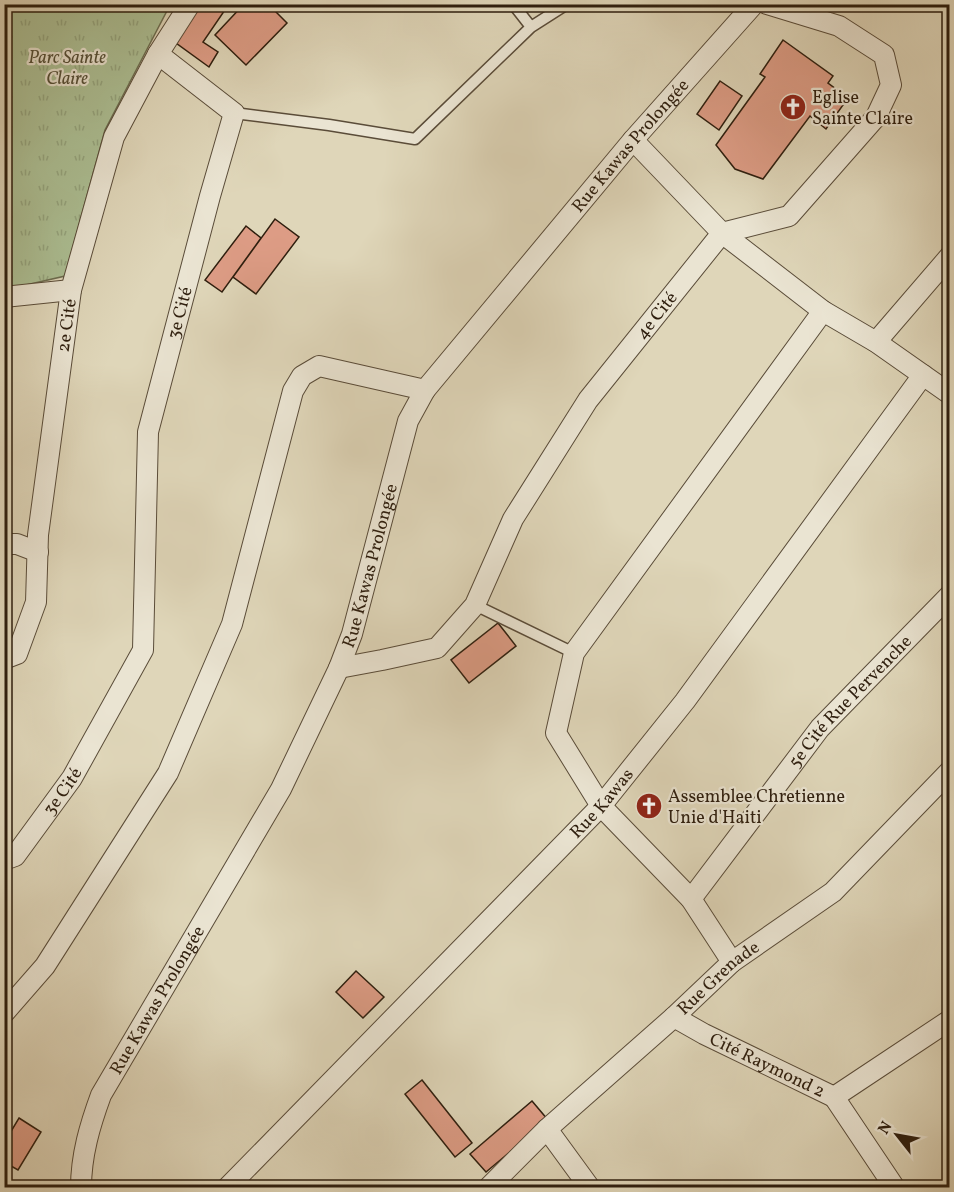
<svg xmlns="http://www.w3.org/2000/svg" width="954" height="1192" viewBox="0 0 954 1192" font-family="Vollkorn,serif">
  <defs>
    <pattern id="park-tufts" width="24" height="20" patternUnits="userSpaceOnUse" patternTransform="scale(1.5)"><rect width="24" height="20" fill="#acbf94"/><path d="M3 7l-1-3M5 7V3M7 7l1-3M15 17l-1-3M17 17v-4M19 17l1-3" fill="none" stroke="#94a47e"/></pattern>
  </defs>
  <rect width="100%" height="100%" fill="#dfd6b9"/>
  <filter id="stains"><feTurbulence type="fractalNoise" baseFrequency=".00333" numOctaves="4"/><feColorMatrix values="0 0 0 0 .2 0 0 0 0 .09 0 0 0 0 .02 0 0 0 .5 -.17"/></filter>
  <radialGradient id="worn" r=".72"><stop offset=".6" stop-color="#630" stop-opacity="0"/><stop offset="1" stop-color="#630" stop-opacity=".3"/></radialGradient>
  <path fill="url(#park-tufts)" stroke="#6d6e51" stroke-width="1.5" d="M5,5H170L105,130L65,276L13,288H5Z"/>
  <path fill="#dd9c85" stroke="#2e1e0e" stroke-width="1.5" d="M201,4H229L203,42L218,52L209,67L176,43Z
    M244,4H268L287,23L246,65L215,35Z
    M783,40L833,76L828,83L848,98L826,129L810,116L763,179L735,169L716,145L765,77L760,74Z
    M720,81L742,96L719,130L697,114Z
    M275,219L299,237L256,294L233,277Z
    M246,226L261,238L222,292L205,280Z
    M498,623L516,646L469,683L451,660Z
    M356,971L384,997L363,1018L336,992Z
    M422,1080L472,1143L455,1157L405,1094Z
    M532,1101L548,1120L486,1172L470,1154Z
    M19,1118L41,1132L18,1170L4,1162V1143Z"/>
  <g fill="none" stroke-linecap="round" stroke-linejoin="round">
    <defs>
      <path id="service" d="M513,4L531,27
        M234,113L329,125L415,139L531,27L567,4
        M475,605L574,653"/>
      <g id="minor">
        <path d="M633,140L722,233L823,311L876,342L950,394"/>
        <path d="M4,297L71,290"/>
        <path d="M876,342L950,256"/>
        <path d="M4,544H17L38,552"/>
        <path id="s1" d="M4,659L17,654L36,602L38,535L71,290L114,137L158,54L190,4"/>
        <path id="s2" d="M339,668L382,660L437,648L475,605L513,519L588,400L722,233L789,216L876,117L891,85L884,55L839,26L767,4"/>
        <path id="s3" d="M4,860L15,856L72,778L143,650L148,432L210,196L234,113L158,54"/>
        <path id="s4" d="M691,899L820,728L950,595"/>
        <path d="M732,962L691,899L601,806L556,733L574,653L823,311"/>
        <path d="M4,1013L45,966L168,773L232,624L293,391L302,376L319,366L425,390"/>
        <path id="s5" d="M674,1017L704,1034L834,1097L950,1020"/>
        <path d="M834,1097L895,1188"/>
        <path d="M547,1129L590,1188"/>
        <path id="s6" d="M81,1188C81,1155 90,1125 101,1095L281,789L339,668L352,634L408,421L425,390L633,140L754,4"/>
        <path id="s7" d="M227,1188L601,806L685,701L923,375"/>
        <path id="s8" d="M488,1188L547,1129L674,1017L732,962L833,892L950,771"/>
      </g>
    </defs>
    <use href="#service" stroke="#5a4c39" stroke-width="13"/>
    <use href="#minor" stroke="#5a4c39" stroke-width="22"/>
    <use href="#service" stroke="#eae4d2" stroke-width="10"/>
    <use href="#minor" stroke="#eae4d2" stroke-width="20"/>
  </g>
  <defs>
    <symbol id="church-disc" viewBox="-11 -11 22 22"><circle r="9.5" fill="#8f2418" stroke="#eae4d2"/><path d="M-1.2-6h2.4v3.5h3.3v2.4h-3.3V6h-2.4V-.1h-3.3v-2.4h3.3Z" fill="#fff"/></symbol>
  </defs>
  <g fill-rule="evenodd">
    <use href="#church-disc" x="778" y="92" width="30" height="30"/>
    <use href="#church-disc" x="634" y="791" width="30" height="30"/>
  </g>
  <g text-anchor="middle" stroke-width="4.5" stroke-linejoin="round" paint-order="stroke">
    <g font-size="18" font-style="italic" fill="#544e36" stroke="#eae4d2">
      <text x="67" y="63">Parc Sainte<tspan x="67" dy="21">Claire</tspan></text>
    </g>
    <g font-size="18" fill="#2e1e0e" stroke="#eae4d2" text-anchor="start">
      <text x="812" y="103">Eglise<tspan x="812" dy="21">Sainte Claire</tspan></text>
      <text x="668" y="802">Assemblee Chretienne<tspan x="668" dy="21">Unie d'Haiti</tspan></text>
    </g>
    <g font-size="18" fill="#2e1e0e" stroke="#eae4d2">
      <text dy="6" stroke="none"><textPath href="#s6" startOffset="1196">Rue Kawas Prolongée</textPath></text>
      <text dy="6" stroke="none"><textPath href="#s3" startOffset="596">3e Cité</textPath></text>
      <text dy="6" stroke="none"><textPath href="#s2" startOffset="501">4e Cité</textPath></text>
      <text dy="6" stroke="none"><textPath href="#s1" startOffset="348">2e Cité</textPath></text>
      <text dy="6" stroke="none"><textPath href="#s6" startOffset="692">Rue Kawas Prolongée</textPath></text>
      <text dy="6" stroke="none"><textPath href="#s4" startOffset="254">5e Cité Rue Pervenche</textPath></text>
      <text dy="6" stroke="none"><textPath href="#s3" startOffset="92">3e Cité</textPath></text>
      <text dy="6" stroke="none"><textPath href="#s7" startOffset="537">Rue Kawas</textPath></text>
      <text dy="6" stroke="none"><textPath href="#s8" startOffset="312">Rue Grenade</textPath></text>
      <text dy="6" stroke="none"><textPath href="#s6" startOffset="206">Rue Kawas Prolongée</textPath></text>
      <text dy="6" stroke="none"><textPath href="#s5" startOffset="105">Cité Raymond 2</textPath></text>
    </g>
  </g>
  <rect width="954" height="1192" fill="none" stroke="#dfd6b9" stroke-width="24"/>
  <rect x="6" y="6" width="942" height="1180" fill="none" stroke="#2e1e0e" stroke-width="3"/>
  <rect x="12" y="12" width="930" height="1168" fill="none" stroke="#2e1e0e" stroke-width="1.5"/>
  <g transform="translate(897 1135) rotate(301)" stroke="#eae4d2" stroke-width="4.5" paint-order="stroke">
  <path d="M0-4.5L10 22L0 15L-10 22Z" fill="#2e1e0e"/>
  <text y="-9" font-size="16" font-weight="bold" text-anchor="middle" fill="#2e1e0e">N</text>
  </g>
  <rect width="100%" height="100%" filter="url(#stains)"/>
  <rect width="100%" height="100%" fill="url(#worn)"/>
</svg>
